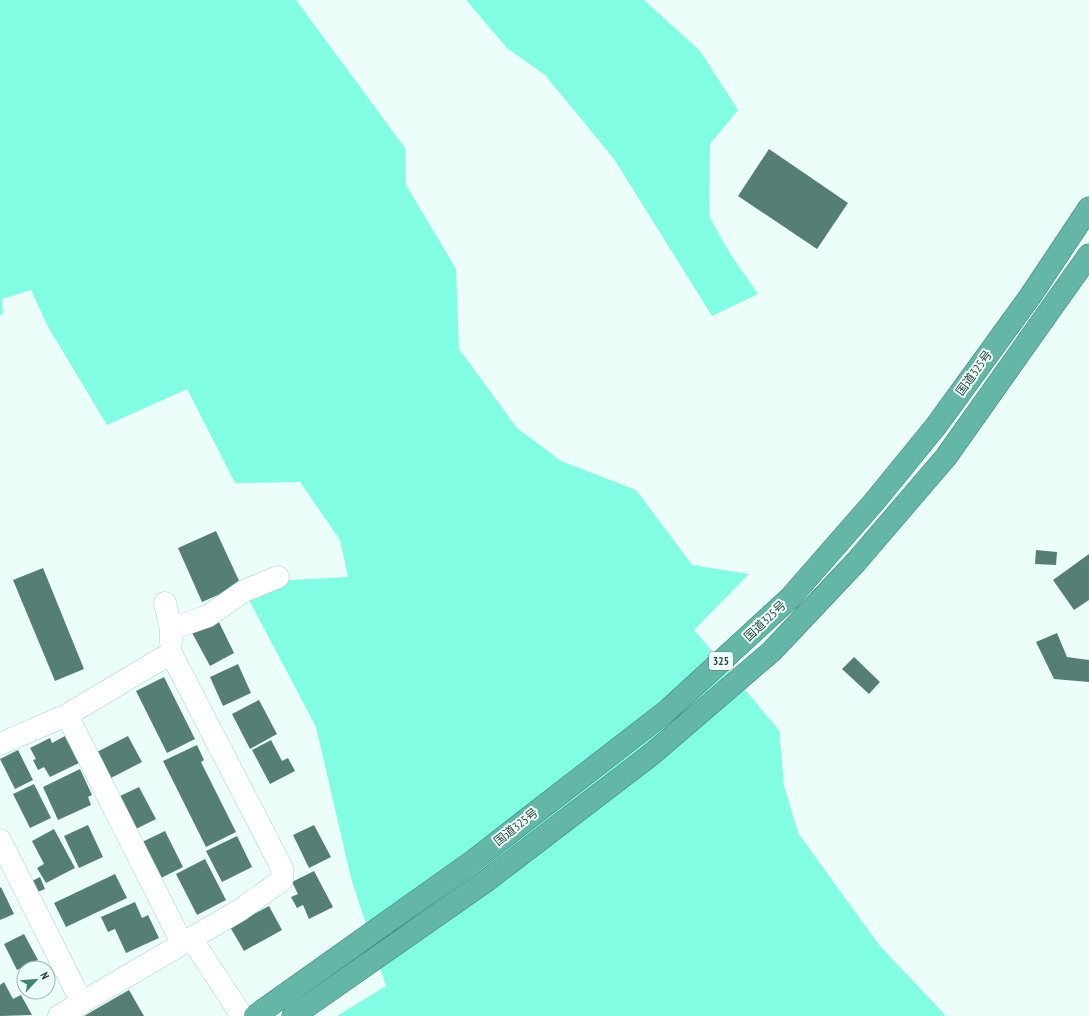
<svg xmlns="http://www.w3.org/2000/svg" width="1089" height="1016" viewBox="0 0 1089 1016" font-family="'PT Sans Narrow','Noto Sans JP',sans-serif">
  <rect width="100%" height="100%" fill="#ecfef9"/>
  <path fill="#81fde4" d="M0,0H296L405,148L406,185L456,269L459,349L517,428L561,461L636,490L692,565L749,574L694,630L779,730L784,786L798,833L879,945L946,1016H337L386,986L351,878L316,727L249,600L290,580L348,577L340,540L300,482L235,483L187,389L107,425L47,325L31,290L2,299L3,314L0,315Z
    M466,0H644L700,51L738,110L710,144L709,216L729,252L758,294L712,316L614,159L545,75L507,48Z"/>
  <path fill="#557f75" d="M769,149L848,203L817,249L738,196Z
    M216,531L241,585L202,602L178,548Z
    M1036,550L1057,552L1056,565L1035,564Z
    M1089,554V600L1074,610L1053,580Z
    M43,568L84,669L55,681L13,580Z
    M216,616L234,653L210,666L190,629Z
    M1057,633L1067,657L1089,660V682L1054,679L1036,642Z
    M854,657L880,682L869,694L842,669Z
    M238,664L251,693L223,706L210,677Z
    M164,677L195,739L167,753L136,691Z
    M259,700L277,734L250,749L232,714Z
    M65,736L79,763L50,777L44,767L38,770L33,760L36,759L30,748L50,738L52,743Z
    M128,736L142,762L109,779L95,753Z
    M271,740L282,761L288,758L295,771L270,784L252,750Z
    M197,745L204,760L201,762L236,832L206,847L163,761Z
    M18,750L33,780L15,789L0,759Z
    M80,769L92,795L88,797L91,805L58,820L43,787Z
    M34,784L51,818L30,828L13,794Z
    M139,787L156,819L134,830L118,797Z
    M88,825L103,857L79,868L64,836Z
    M314,825L331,857L309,868L293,835Z
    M54,829L75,868L46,883L37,868L44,864L32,841Z
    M165,831L183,867L159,879L140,843Z
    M237,836L252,867L222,882L206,851Z
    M205,859L226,900L197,915L176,874Z
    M314,871L333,907L309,919L303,905L297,908L291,897L298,894L292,882Z
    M115,874L127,898L66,927L54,903Z
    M40,877L45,889L35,893L30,882Z
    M1,887L14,914L0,920V888Z
    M135,902L142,918L148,915L159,938L126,953L115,929L108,932L101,917Z
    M269,906L282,930L244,951L230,927Z
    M24,934L38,960L17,970L4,944Z
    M4,982L13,999L21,995L32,1015L0,1016V985Z
    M129,990L144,1016H84Z"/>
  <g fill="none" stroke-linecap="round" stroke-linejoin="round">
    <defs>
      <path id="minor" d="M165,603L171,629V642
        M171,629L208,616L244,591L278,577
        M67,715L182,943
        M0,744L67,715L171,653L282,868V880L240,910L59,1016
        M0,840L82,1003
        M191,938L242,1016"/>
      <path id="trunk" d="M255,1016L473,861L668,710L790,598L874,502L936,426L1029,298L1089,208
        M293,1016L486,881L652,754L772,651L856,562L946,457L1089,255"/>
    </defs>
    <use href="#minor" stroke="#a6d3c8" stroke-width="23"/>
    <use href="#trunk" stroke="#398174" stroke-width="23"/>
    <use href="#minor" stroke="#fff" stroke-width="22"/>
    <use href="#trunk" stroke="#64b6a7" stroke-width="22"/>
  </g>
  <g text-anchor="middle" stroke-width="4" stroke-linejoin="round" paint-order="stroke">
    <rect fill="#ecfef9" stroke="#687a75" stroke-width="1" x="709" y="652" width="24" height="18" rx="3"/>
    <g font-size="11" font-weight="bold" fill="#2f413d">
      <text x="721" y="665">325</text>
    </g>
    <g font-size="12" fill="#2f413d" stroke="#ecfef9">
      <text transform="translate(974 373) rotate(-54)" y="4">国道325号</text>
      <text transform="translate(765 621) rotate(-43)" y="4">国道325号</text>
      <text transform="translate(516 827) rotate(-38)" y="4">国道325号</text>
    </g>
  </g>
  <g transform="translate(36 980) rotate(64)"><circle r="19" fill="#ecfef9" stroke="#a0b2ae"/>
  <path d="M0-3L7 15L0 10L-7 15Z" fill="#408375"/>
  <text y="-6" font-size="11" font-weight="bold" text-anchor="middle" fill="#2f413d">N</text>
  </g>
</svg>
